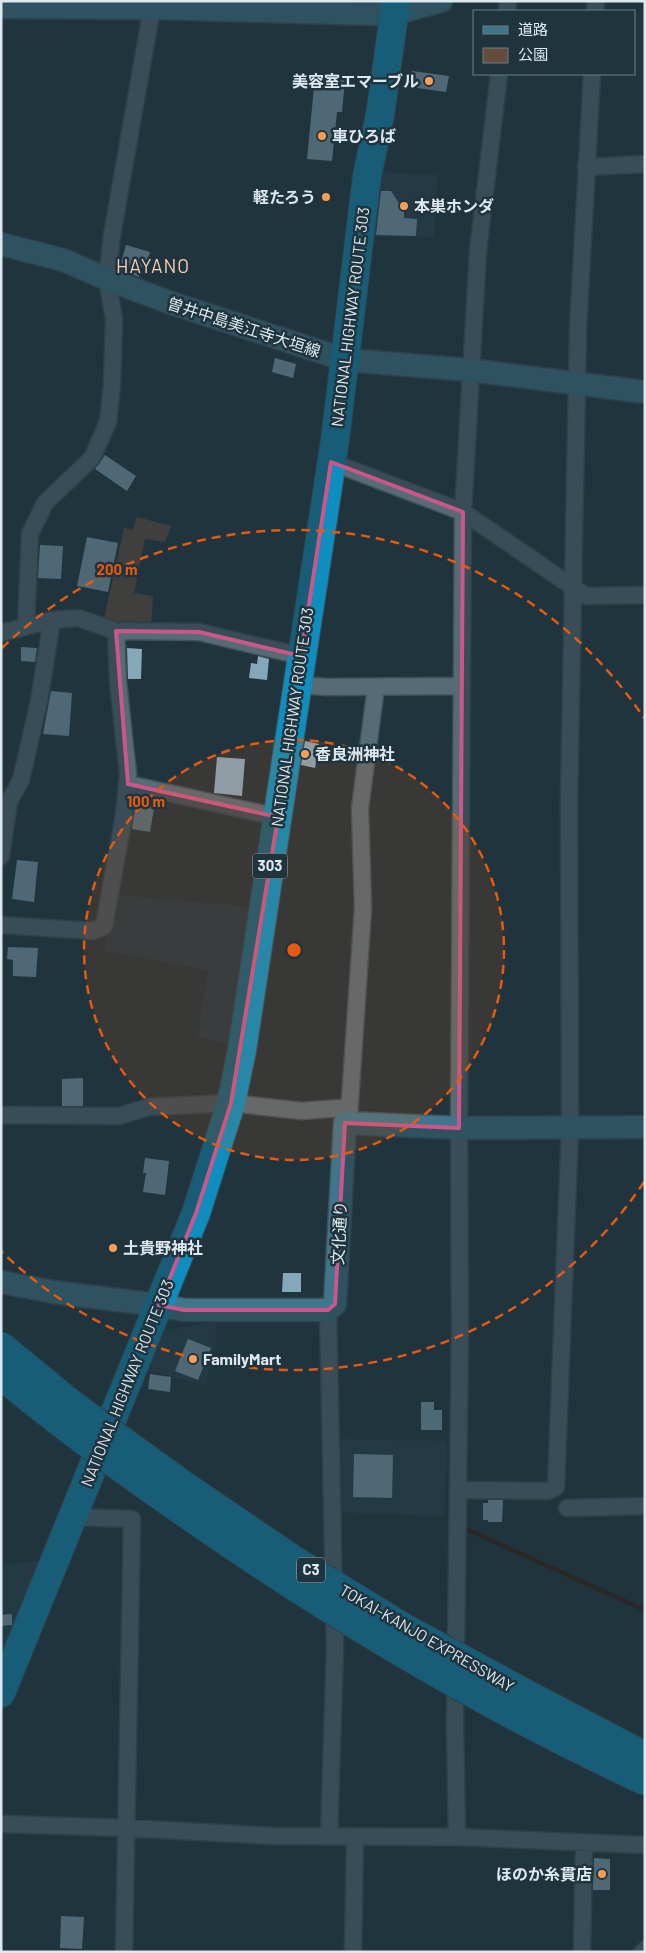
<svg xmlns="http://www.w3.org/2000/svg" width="646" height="1953" viewBox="0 0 646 1953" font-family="Barlow,'Noto Sans JP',sans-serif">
  <rect width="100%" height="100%" fill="#20343e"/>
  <path fill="#27414f" d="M377,172L438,175L434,237H369Z
    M114,895L253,907L231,1044L198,1037L208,970L105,951Z
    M216,1322L215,1353L204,1385L147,1370L165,1330Z
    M336,1439L447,1441L444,1516L337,1512Z
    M42,1561L1,1658V1564Z"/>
  <path fill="#644d3d" d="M137,517L171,526L165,542L145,539L134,593L153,596L151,626L123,624L104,618L124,528L133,530Z"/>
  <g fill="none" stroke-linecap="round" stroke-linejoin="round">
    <path stroke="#321b09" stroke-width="4.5" d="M466,1529L645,1610"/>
  </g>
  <path fill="#85a7ba" d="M412,71L449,76L446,92L410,87Z
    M315,77L345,80L342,112H337L332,161L307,159Z
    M381,191H391L404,211V218L417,219L416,236L376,235Z
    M126,245L150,252L145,268L141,267L139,277L119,269Z
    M275,358L296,364L293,378L272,372Z
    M105,455L136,476L127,491L95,469Z
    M87,537L118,543L108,592L77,586Z
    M40,545L63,546L61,579L38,578Z
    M21,647L37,648L35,662L21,661Z
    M127,648L142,649L141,679H128Z
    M258,656L269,659L267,680L249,678L251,663L257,664Z
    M51,691L72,693L69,736L43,734Z
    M305,741L319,744L315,768L301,765Z
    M217,757L245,759L242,796L214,793Z
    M136,800L155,803L150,832L132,829Z
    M17,860L38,862L34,902L12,899Z
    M8,947L38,948L36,977L13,976V960L7,959Z
    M83,1078V1106H62V1079Z
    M145,1158L169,1161L165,1195L143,1192L146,1173H143Z
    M283,1273H301V1292H282Z
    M188,1339L211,1348L198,1380L175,1371Z
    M150,1374L171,1377L170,1392L148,1389Z
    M421,1402H434V1410H442V1430H421Z
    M354,1454L393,1455L392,1498L353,1497Z
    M488,1500H503L502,1522H488V1520H483V1503H488Z
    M12,1614V1625L1,1626V1615Z
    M594,1858L610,1859V1890H593Z
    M61,1916L84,1917L82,1949L60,1948Z"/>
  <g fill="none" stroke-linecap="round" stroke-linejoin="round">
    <defs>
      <path id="lane" d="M637,1952L645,1944"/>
      <path id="street" d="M507,11L508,1
        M595,11L596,1
        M586,167L645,164
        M331,462L463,512L586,596L645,595
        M26,626L30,534L45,503L92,458L108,422L112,384L114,319L107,279L112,235L152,8
        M1,633L52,620L78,618L116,631L199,632L301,656
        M298,685L327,687L461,686
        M128,784L278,817
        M1,856L9,802L21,780L39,701L52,620
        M1,925L93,931L104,926L124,815L128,774L118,682L116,631
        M1,1115L119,1116L149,1107L231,1103L302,1111L341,1108L349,1116L363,908L360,808L376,687
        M328,1310L335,1649L329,1836
        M458,1490L548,1491L556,1487L570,1127L569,799L578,328L592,74
        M567,1508L645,1506
        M72,1517L132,1519L124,1952
        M1,1824L126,1828L273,1836L457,1837L645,1845
        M457,1837L455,1725L460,1331L459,1128L463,512L478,251L499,74
        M353,1952L355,1837
        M582,1952L584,1843"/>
      <path id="secondary" d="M153,1L152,8L375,14H394L441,1
        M1,7L152,8
        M1,244L63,260L107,279L171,303L346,360L470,370L645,392
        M1,1282L53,1292L159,1305L184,1310H328L335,1304L345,1123L459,1128L645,1127"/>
      <path id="highway" d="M1,1693L196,1213L231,1103L242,1050L335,440L367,176L380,115L396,1"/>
    </defs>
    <use href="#lane" stroke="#3f515a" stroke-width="10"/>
    <use href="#street" stroke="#3f515a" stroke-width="19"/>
    <use href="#secondary" stroke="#3f515a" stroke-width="25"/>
    <use href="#highway" stroke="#3f515a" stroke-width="30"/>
    <use href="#lane" stroke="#566b76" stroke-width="8"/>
    <use href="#street" stroke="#566b76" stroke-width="16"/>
    <use href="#secondary" stroke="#40768c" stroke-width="22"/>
    <use href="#highway" stroke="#0d8ebe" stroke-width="28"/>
    <defs>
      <path id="highway-bridge" d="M1,1346L73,1405L185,1486L297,1562L403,1627L521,1691L645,1756
        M1,1375C59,1424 120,1468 182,1511C328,1613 483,1706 645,1781"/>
    </defs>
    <use href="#highway-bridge" stroke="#3f515a" stroke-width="30" stroke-linecap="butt"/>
    <use href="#highway-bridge" stroke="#0d8ebe" stroke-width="28"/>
  </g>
  <path d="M0 0H646V1953H0ZM331,462L463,512L459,1128L345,1123L335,1304L328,1310H184L159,1305L196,1213L231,1103L278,817L128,784L116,631L199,632L301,656Z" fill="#20343e" fill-opacity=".55" fill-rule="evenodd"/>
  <path fill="none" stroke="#ca5787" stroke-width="4" stroke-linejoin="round" d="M331,462L463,512L459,1128L345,1123L335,1304L328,1310H184L159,1305L196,1213L231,1103L278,817L128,784L116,631L199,632L301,656Z"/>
  <circle cx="294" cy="950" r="210" fill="#e8590c" fill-opacity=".12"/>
  <g fill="none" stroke="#e8590c" stroke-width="2.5" stroke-dasharray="9 6">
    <circle cx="294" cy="950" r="210"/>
    <path d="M644 1182A420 420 0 0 1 2 1252M2 648A420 420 0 0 1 644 718"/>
  </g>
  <g fill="#fc9e52" stroke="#20343e" stroke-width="2">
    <circle cx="429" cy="81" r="5"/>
    <circle cx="322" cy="136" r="5"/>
    <circle cx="326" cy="197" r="5"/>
    <circle cx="404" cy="206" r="5"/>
    <circle cx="305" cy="754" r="5"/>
    <circle cx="113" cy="1248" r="5"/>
    <circle cx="193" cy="1359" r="5"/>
    <circle cx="602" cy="1874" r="5"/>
  </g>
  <g text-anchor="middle" stroke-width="5" stroke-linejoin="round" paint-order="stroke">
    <g fill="#20343e" stroke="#a4b3ba" stroke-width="1">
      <rect x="252.5" y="853.5" width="35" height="25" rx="4"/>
      <rect x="297" y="1557.5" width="28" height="25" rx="4"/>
    </g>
    <g font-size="15" font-weight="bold" fill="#dde9ef">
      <text x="270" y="871">303</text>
      <text x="311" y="1575">C3</text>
    </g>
    <g font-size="16" font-weight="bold" fill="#dde9ef" stroke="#20343e" text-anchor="start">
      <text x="419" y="87" text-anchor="end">美容室エマーブル</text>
      <text x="332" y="142">車ひろば</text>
      <text x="316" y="203" text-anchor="end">軽たろう</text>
      <text x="414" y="212">本巣ホンダ</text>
      <text x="315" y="760">香良洲神社</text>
      <text x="123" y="1254">土貴野神社</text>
      <text x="203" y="1365">FamilyMart</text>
      <text x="592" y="1880" text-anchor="end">ほのか糸貫店</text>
    </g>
    <g font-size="16" fill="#dde9ef" stroke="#20343e">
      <text transform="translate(350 317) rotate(-83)" y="6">NATIONAL HIGHWAY ROUTE 303</text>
      <text transform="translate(244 327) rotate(18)" y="6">曽井中島美江寺大垣線</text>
      <text transform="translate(292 717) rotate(-82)" y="6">NATIONAL HIGHWAY ROUTE 303</text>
      <text transform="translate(339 1233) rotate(-87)" y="6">文化通り</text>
      <text transform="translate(127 1383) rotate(-68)" y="6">NATIONAL HIGHWAY ROUTE 303</text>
      <text transform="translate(427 1638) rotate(30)" y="6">TOKAI-KANJO EXPRESSWAY</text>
    </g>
    <g font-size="19" letter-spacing="1" fill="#f9d0b3" stroke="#20343e">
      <text x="153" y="273">HAYANO</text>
    </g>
  </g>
  <circle cx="294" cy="950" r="8" fill="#e8590c" stroke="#20343e" stroke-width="2.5"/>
  <g font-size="15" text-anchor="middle" font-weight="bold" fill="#e8590c" stroke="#20343e" stroke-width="5" stroke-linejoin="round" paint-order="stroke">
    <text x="117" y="575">200 m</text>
    <text x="146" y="807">100 m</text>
  </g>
  <rect width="646" height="1953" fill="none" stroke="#dde9ef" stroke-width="5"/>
  <rect x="473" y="10" width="162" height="65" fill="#20343e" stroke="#6c7c85"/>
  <rect x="483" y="26" width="25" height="8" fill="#40768c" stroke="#6c7c85"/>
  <text x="518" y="35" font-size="15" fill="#dde9ef">道路</text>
  <rect x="483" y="48" width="25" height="15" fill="#644d3d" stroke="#6c7c85"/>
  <text x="518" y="60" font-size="15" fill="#dde9ef">公園</text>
</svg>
